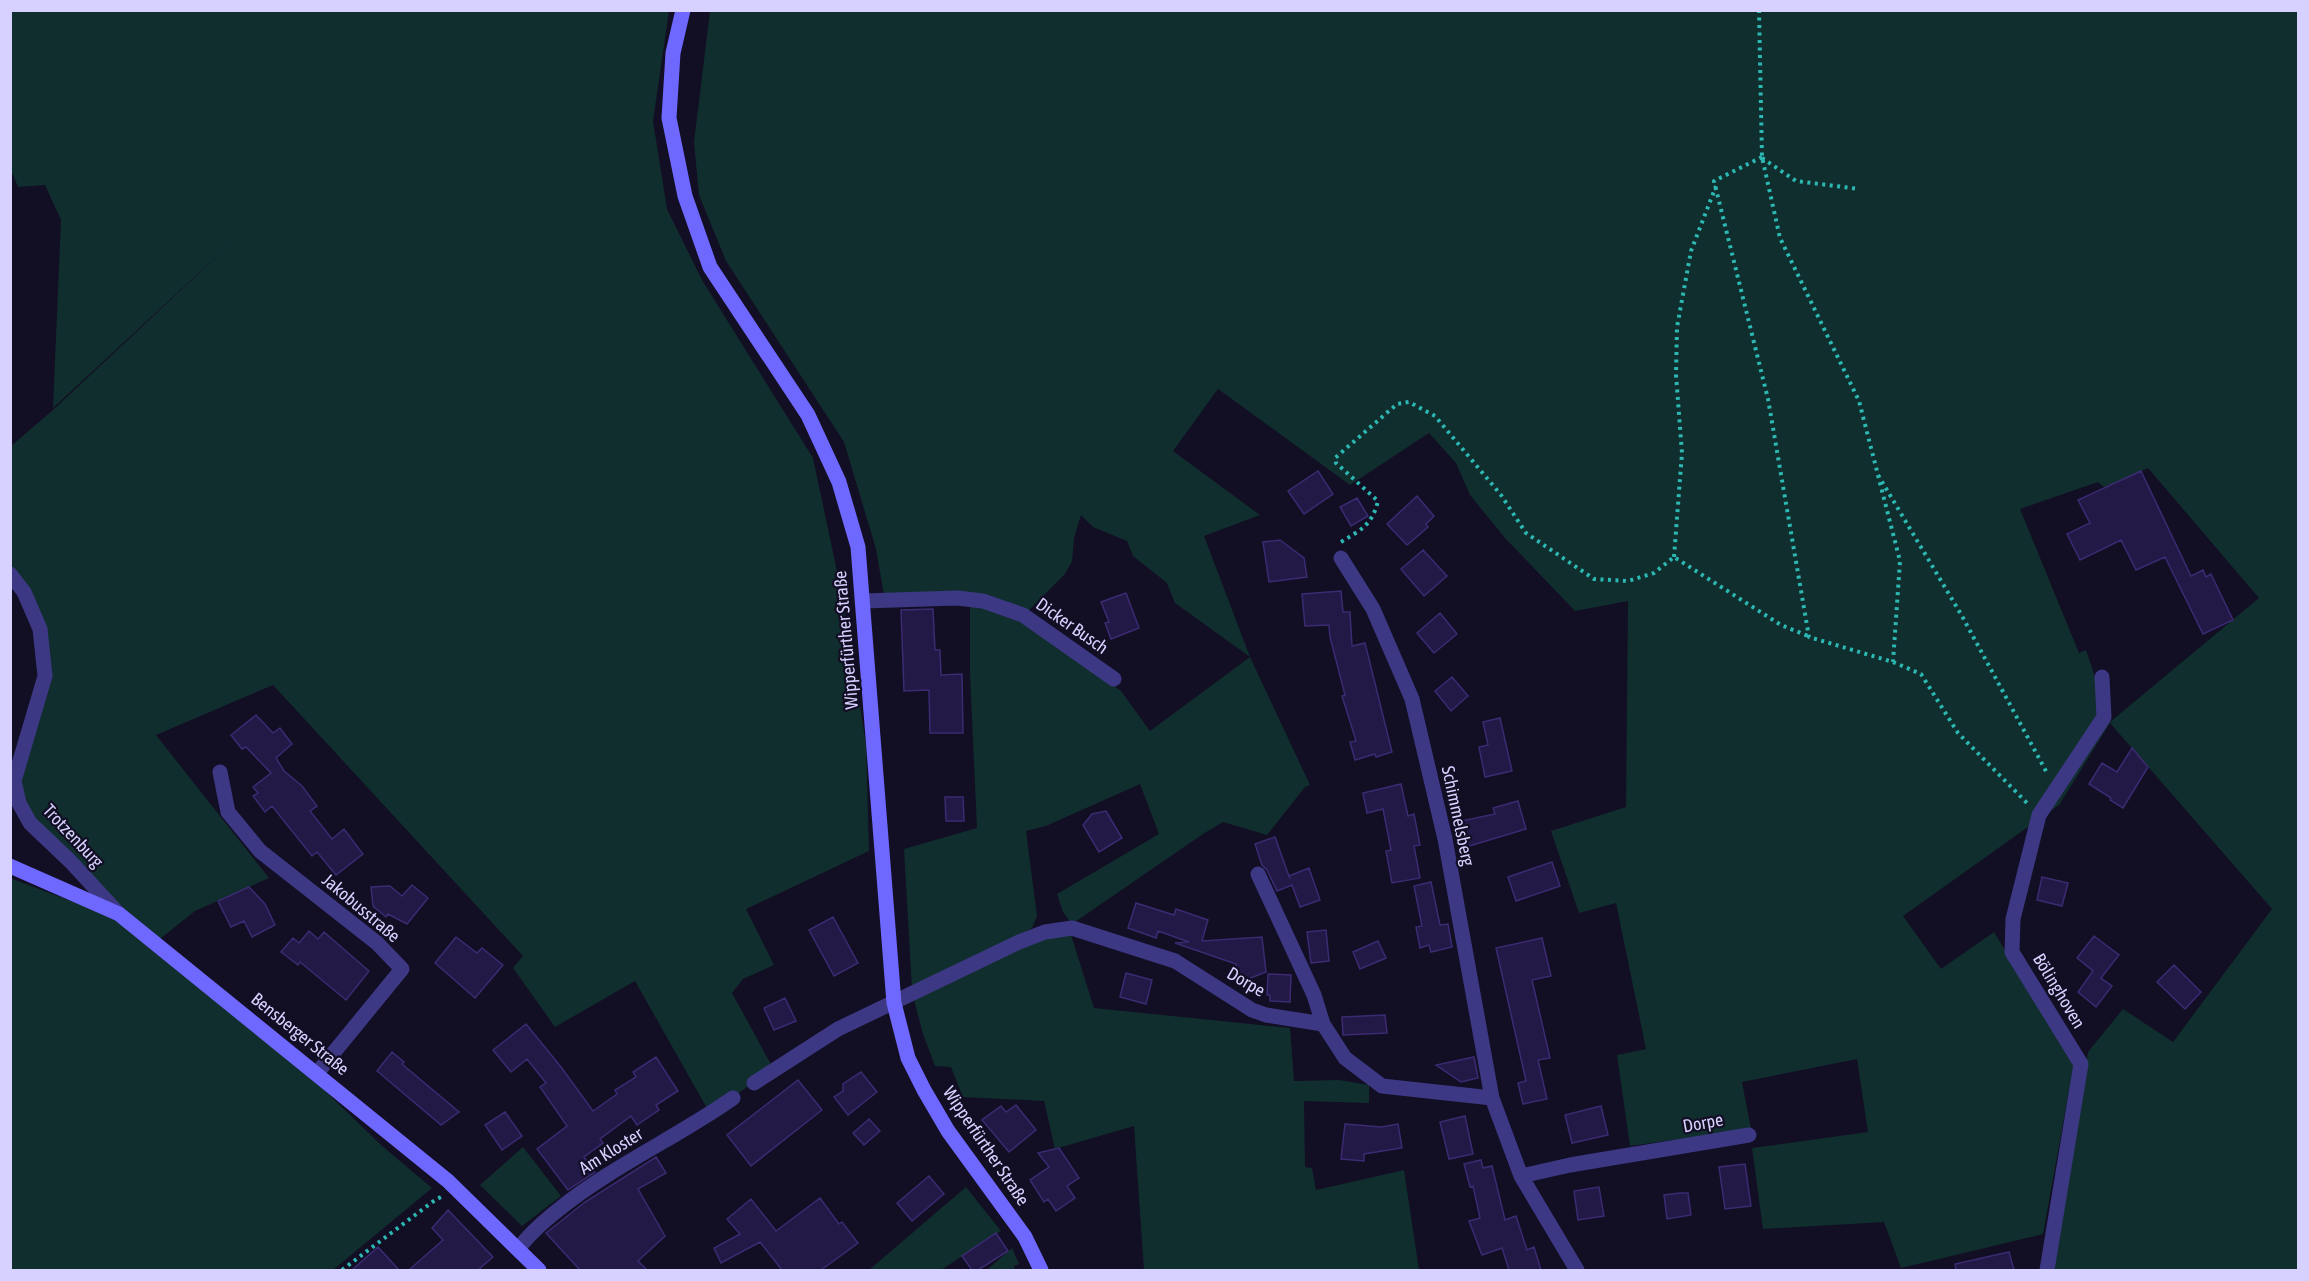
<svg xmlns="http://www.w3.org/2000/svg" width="2309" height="1281" viewBox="0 0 2309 1281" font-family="'Asap Condensed',sans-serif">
  <rect width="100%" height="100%" fill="#120e24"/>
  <path fill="#112e2e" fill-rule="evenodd" d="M11,11H669L653,121L667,209L702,280L813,458L842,595L866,744L869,851L746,909L774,965L743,979L732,993L773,1068L736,1095L708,1110L635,981L555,1027L513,968L523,956L273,685L156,735L269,878L195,911L160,939L120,909L33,819L18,780L46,652L11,569V446L53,410L242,233L53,408L61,220L45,185L18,187L11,170Z
    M710,11H2298V1270H2049L2088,1052L2123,1009L2173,1042L2272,909L2110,723L2059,805L1903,916L1941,969L1994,932L2074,1063L2043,1234L1901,1268L1884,1222L1763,1229L1752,1148L1868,1132L1857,1059L1742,1082L1751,1129L1630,1146L1617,1055L1646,1049L1616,903L1579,913L1551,831L1626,807L1628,601L1575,611L1505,538L1470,495L1456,463L1429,433L1350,485L1218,389L1173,451L1260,515L1204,536L1250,657L1310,785L1305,787L1267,835L1223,822L1203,834L1072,924L1063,912L1057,894L1159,834L1140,784L1046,826L1026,831L1037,916L1032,928L1000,946L912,989L904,849L977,828L970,674V602L1020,617L1121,691L1150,731L1250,657L1175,603L1167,583L1133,556L1127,541L1093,527L1081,515L1074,538L1072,561L1065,574L1025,614L1004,605L970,596L884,595L876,549L844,442L726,261L699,195L694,142ZM2148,468L2259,598L2110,722L2086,650L2079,653L2020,509L2098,482L2105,488Z
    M10,878L116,918L315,1081L381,1145L432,1188L333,1270H11Z
    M1071,935L1094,1008L1290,1028L1294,1081L1339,1080L1369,1085V1103L1304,1101L1305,1167L1312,1168L1316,1190L1404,1170L1419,1270H1144L1134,1126L1055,1149L1044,1101L963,1097L951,1067L935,1066L923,1034L914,1000L1018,946L1045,938Z
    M523,1147L561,1196L522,1226L480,1185Z
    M966,1187L1001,1231L941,1270H869Z
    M1012,1248L1019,1264L1014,1266L1015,1270H987Z"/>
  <path fill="#231946" stroke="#3b2b72" stroke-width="1.5" d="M1318,471L1333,494L1304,514L1288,491Z
    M2141,471L2191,576L2203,570L2206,577L2211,574L2233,620L2203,634L2165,557L2136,570L2121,540L2080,560L2067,534L2090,523L2078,500Z
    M1417,496L1434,516L1426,524L1428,527L1407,545L1387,524Z
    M1357,498L1368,516L1351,526L1340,507Z
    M1280,540L1304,558L1307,577L1269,582L1263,542Z
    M1423,550L1447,576L1424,596L1401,569Z
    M1341,591L1343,612H1350L1352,646L1365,643L1392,752L1376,757L1375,754L1355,760L1350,742L1356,741L1342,696L1345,695L1330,637L1329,625L1305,626L1302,594Z
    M1126,593L1139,628L1111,639L1105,623L1109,622L1101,602Z
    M933,609L935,650H940L941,675L962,674L963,733H930L929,690L904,691L901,610Z
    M1440,613L1457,634L1434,653L1417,633Z
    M1452,677L1468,696L1451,711L1435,691Z
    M256,715L273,733L280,728L292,744L276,758L284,771L302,786L317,806L310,811L332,839L344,829L363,854L336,875L317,852L312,856L272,806L265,812L253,796L258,793L253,787L271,773L246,747L242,749L231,735Z
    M1500,718L1512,771L1485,777L1479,747L1488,745L1483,722Z
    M2132,748L2148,767L2123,808L2110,800L2111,798L2089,784L2102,763L2117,772Z
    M1401,784L1408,816L1414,814L1420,845L1414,846L1420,878L1392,883L1386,851L1391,850L1383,809L1367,813L1363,793Z
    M945,797H963L964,821H946Z
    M1518,801L1526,829L1466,847L1461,821L1495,814L1493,808Z
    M1106,811L1122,838L1099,852L1083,825L1092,814Z
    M1275,837L1290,879L1289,876L1309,868L1320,900L1300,907L1292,885L1277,891L1267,870L1262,865L1255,844Z
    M1552,862L1560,886L1516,901L1508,877Z
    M2042,877L2068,883L2062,906L2037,900Z
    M1431,882L1440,925L1448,924L1452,947L1431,952L1429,945L1420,948L1416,927L1422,926L1414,886Z
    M412,885L428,898L407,924L388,914L386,917L373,906L371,887L390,886L402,896Z
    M249,887L265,904L275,925L252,937L244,921L231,927L218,901Z
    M1136,903L1174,915L1176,909L1208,920L1202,941L1262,937L1266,972L1238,983L1236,964L1175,943L1189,942L1158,931L1156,938L1128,928Z
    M833,917L858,963L834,976L809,930Z
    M1326,930L1329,961L1311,963L1307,932Z
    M309,931L318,939L324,932L369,971L346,1000L300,962L298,965L281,952L293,938L299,943Z
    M2094,936L2119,955L2101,978L2112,986L2096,1007L2078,992L2093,971L2077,958Z
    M456,937L477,953L482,948L503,965L475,998L435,963Z
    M1542,938L1551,976L1532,980L1550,1058L1538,1060L1547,1099L1523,1104L1518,1083L1526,1081L1496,948Z
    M1378,941L1386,958L1360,969L1353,952Z
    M2174,965L2201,992L2185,1009L2157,982Z
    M1126,973L1152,980L1146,1004L1120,997Z
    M1268,974L1291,975L1290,1002L1270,1001V995H1267Z
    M785,998L796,1021L774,1030L764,1008Z
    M1385,1015L1387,1033L1343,1035L1342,1017Z
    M526,1024L561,1067L593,1111L617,1094L615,1090L636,1077L633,1072L656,1057L678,1091L656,1105L659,1110L637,1125L631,1116L600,1139L603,1143L584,1157L595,1172L568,1190L537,1149L567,1126L540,1087L546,1083L527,1059L511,1072L493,1050Z
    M392,1052L404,1062L402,1064L459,1112L441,1125L377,1071Z
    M1474,1057L1478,1078L1461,1082L1436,1065Z
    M861,1072L877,1092L848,1115L834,1097L843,1091V1084Z
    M798,1080L822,1110L751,1166L727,1135Z
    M1016,1105L1036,1130L1009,1152L982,1120L1001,1106L1006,1112Z
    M1601,1106L1608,1135L1572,1143L1565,1115Z
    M505,1112L522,1136L502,1150L485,1125Z
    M1465,1116L1473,1154L1449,1159L1440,1122Z
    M869,1119L880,1131L864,1145L853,1133Z
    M1345,1124L1381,1127L1398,1124L1402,1148L1364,1154V1161L1341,1159Z
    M1059,1148L1079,1178L1067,1186L1075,1198L1056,1211L1048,1199L1044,1202L1030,1180L1049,1167L1038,1153Z
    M656,1157L666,1173L638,1189L665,1236L638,1261L647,1270H580L546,1233L585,1202Z
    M1481,1160L1483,1168L1492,1166L1505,1220L1516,1216L1527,1250L1534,1247L1541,1270H1509L1502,1248L1482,1255L1469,1221L1480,1218L1473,1186L1470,1187L1464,1164Z
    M1745,1164L1751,1206L1725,1209L1719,1167Z
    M929,1176L944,1194L912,1221L897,1203Z
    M1599,1187L1604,1216L1578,1220L1574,1191Z
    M1680,1193H1688L1691,1215L1667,1219L1664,1195Z
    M820,1198L839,1224L842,1222L858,1243L821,1270H782L760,1242L721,1263L714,1248L740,1234L727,1219L751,1199L776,1231Z
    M448,1210L493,1257L478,1270H409L443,1240L432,1228Z
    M996,1233L1008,1251L978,1270H972L962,1256Z
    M378,1247L399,1270H352Z
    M2009,1252L2014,1270H1956L1955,1264Z"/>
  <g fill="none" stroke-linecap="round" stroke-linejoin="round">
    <path stroke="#2cb8b3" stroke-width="4" stroke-dasharray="3 4.5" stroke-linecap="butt" d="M1759,10L1762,157L1780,238L1859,401L1900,561L1893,662
      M1762,157L1714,181L1768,399L1809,637L1893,662L1921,674L1958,733L2028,804
      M1762,158L1796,181L1859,189
      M1878,475L1962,616L2047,773
      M1341,542C1361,530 1372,525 1378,501L1336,463L1335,458L1397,404L1409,402L1435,416L1501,495L1526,533L1594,579L1628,581L1654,573L1674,557L1781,625L1808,636
      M1674,557L1682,453L1676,375L1677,327L1691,251L1716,186
      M342,1270L435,1200L443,1196"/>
    <path stroke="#3c3884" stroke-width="15" d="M1341,558L1373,609L1412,699L1445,839L1492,1098
      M10,574L24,592L40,629L45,676L14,781L19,803L30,823L70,861L119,914
      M863,601L957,598L983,601L1023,615L1114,679
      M220,772L228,812L260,851L377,943L402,969L317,1073
      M1258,874L1314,995L1323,1024
      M754,1083L838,1029L1019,942L1045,932L1072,928L1175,961L1252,1010L1266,1015L1323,1024L1345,1058L1382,1086L1492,1098L1521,1176L1577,1270
      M1521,1176L1570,1165L1749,1135
      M519,1248C530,1233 543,1222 558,1210C614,1165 676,1138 733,1098
      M2047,1270L2081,1064L2012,952L2013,919L2039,815L2104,717L2102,677"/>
    <path stroke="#6f68ff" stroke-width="15" d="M683,10L673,53L669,118L685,196L710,267L808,415L839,482L858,547L894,1003L908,1058L924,1090L948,1131L1025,1237L1041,1270
      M10,866L119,914L448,1181L539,1270"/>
  </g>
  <g text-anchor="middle" stroke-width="4.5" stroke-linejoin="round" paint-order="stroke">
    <g font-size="18" fill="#d7d1ff" stroke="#120e24">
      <text transform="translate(1072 626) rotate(35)" y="6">Dicker Busch</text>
      <text transform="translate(846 640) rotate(-95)" y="6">Wipperfürther Straße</text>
      <text transform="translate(1458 816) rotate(78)" y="6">Schimmelsberg</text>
      <text transform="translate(73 836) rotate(47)" y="6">Trotzenburg</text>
      <text transform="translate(361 908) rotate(40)" y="6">Jakobusstraße</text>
      <text transform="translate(1246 982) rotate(30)" y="6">Dorpe</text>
      <text transform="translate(2059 991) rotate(59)" y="6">Bölinghoven</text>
      <text transform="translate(300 1034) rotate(39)" y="6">Bensberger Straße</text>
      <text transform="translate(1703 1123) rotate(-10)" y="6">Dorpe</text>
      <text transform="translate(986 1146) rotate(56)" y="6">Wipperfürther Straße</text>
      <text transform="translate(611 1151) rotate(-32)" y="6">Am Kloster</text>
    </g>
  </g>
  <rect width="2309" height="1281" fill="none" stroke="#d7d1ff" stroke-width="24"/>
</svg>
